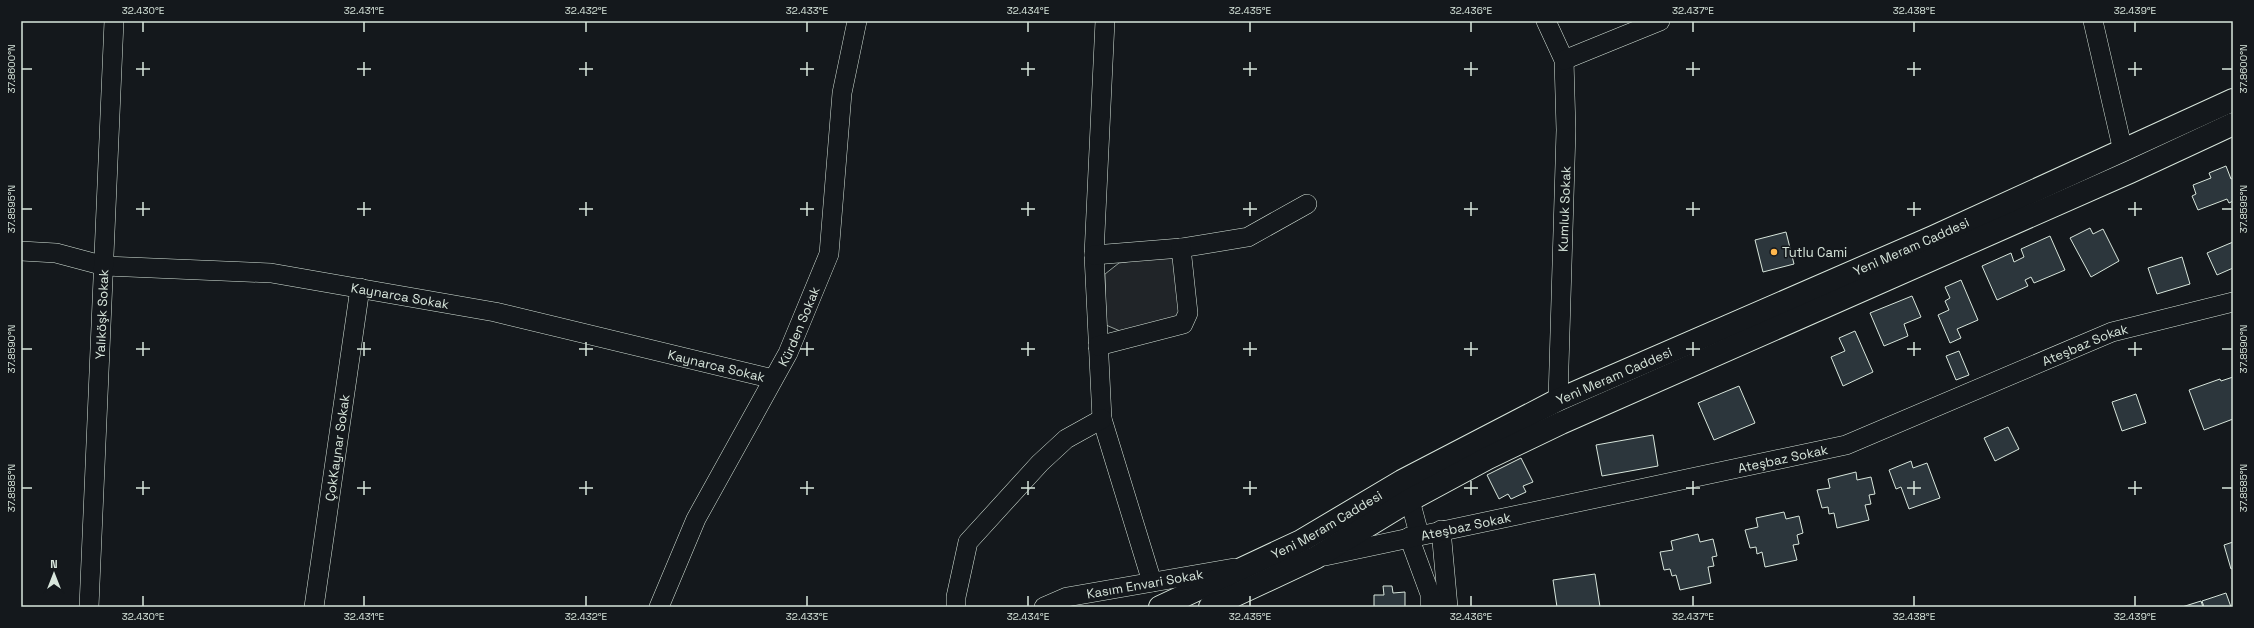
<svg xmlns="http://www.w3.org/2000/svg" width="2254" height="628" viewBox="0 0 2254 628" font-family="'Space Grotesk',sans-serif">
  <rect width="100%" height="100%" fill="#14181c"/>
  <path fill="#202428" stroke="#939e99" d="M1169,255L1178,266L1181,310L1174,320L1120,331L1106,325L1105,274L1119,263Z"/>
  <path fill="#2c363c" stroke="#d8e6dc" d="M2226,166L2231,179L2233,178V201L2229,203L2227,199L2198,210L2192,196L2196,194L2193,185L2211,178L2209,173Z
    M2090,228L2093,234L2103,229L2119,261L2091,277L2070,238Z
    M1786,232L1794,264L1763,272L1755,240Z
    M2050,236L2065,270L2034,283L2031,277L2025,280L2028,286L1997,300L1982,266L2011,253L2014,262L2024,257L2021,249Z
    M2233,242V268L2217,275L2207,253Z
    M2182,257L2190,284L2157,294L2148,268Z
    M1961,280L1978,320L1957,329L1961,338L1950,343L1938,315L1949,310L1945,301L1950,298L1945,287Z
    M1912,296L1921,317L1904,324L1908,336L1884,346L1870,313Z
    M1855,331L1873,372L1843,386L1831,357L1845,351L1839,338Z
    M1959,351L1969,375L1956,380L1946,356Z
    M2233,377V419L2204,430L2189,390L2220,379L2221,381Z
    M1739,386L1755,423L1714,440L1698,403Z
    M2136,394L2146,423L2122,431L2112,402Z
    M2008,427L2019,449L1995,461L1984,438Z
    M1653,435L1658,466L1602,476L1596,445Z
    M1521,458L1533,482L1523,486L1526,492L1511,499L1508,494L1499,499L1487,475Z
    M1911,461L1913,468L1927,463L1940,498L1909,509L1901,487L1896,489L1889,470Z
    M1856,472L1857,480L1871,477L1875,494L1869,495L1871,504L1865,505L1869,520L1837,528L1834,513L1829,514L1828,507L1822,508L1817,490L1830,488L1828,479Z
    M1784,512L1786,519L1799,516L1803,533L1797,535L1799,544L1793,545L1797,560L1765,567L1762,552L1757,554L1756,547L1750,548L1745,530L1758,527L1756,518Z
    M1698,534L1700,542L1713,539L1717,556L1712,557L1714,566L1708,567L1711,583L1680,590L1676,575L1672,576L1670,569L1664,570L1660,552L1673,550L1671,541Z
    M2233,542V568L2231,569L2224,545Z
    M1595,574L1600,607H1557L1553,580Z
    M1383,586H1392L1393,593L1405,592V607H1374V595H1384Z
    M2226,593L2231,607H2204L2202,601Z
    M2201,601L2203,607H2182Z"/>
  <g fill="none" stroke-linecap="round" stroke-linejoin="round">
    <defs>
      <g id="minor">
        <path d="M1105,21L1094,255L1102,419L1152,582"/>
        <path d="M1546,21L1564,60L1566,130L1558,400"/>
        <path d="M2093,21L2123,151"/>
        <path d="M1564,60L1660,21"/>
        <path id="s1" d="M21,251L56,253L105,266L271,273L495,312L773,379"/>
        <path d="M1094,255L1181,248L1248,237L1307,204"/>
        <path d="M1098,346L1183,324L1188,313L1181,248"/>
        <path d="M1410,500L1419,534"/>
        <path d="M1441,530L1448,607"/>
        <path d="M1409,537L1430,594V607"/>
        <path id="s2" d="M1325,556L1846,445L2112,332L2233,302"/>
        <path id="s3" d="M89,607L114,21"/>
        <path id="s4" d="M314,607L360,288"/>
        <path id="s5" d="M659,607L696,519L788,353L829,254L842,93L857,21"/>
        <path d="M956,607V597L968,542L1040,463L1066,439L1102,419"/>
        <path id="s6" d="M1044,607L1067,597L1234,568"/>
      </g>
      <g id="major">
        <path id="s7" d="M1160,607L1301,541L1402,481L1558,400L1933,237L2233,100"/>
        <path d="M1210,607L1315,558L1410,500L1488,458L1561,423L2130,172L2233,124"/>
      </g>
    </defs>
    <use href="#minor" stroke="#d8e6dc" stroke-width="20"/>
    <use href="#major" stroke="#d8e6dc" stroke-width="24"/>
    <use href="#minor" stroke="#14181c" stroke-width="19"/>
    <use href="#major" stroke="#14181c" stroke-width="22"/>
  </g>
  <path fill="none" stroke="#d8e6dc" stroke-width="1.5" d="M143,22V32M364,22V32M586,22V32M807,22V32M1028,22V32M1250,22V32M1471,22V32M1693,22V32M1914,22V32M2135,22V32M143,62V76M364,62V76M586,62V76M807,62V76M1028,62V76M1250,62V76M1471,62V76M1693,62V76M1914,62V76M2135,62V76M22,69H32M136,69H150M357,69H371M579,69H593M800,69H814M1021,69H1035M1243,69H1257M1464,69H1478M1686,69H1700M1907,69H1921M2128,69H2142M2222,69H2232M143,202V216M364,202V216M586,202V216M807,202V216M1028,202V216M1250,202V216M1471,202V216M1693,202V216M1914,202V216M2135,202V216M22,209H32M136,209H150M357,209H371M579,209H593M800,209H814M1021,209H1035M1243,209H1257M1464,209H1478M1686,209H1700M1907,209H1921M2128,209H2142M2222,209H2232M143,342V356M364,342V356M586,342V356M807,342V356M1028,342V356M1250,342V356M1471,342V356M1693,342V356M1914,342V356M2135,342V356M22,349H32M136,349H150M357,349H371M579,349H593M800,349H814M1021,349H1035M1243,349H1257M1464,349H1478M1686,349H1700M1907,349H1921M2128,349H2142M2222,349H2232M143,481V495M364,481V495M586,481V495M807,481V495M1028,481V495M1250,481V495M1471,481V495M1693,481V495M1914,481V495M2135,481V495M22,488H32M136,488H150M357,488H371M579,488H593M800,488H814M1021,488H1035M1243,488H1257M1464,488H1478M1686,488H1700M1907,488H1921M2128,488H2142M2222,488H2232M143,596V606M364,596V606M586,596V606M807,596V606M1028,596V606M1250,596V606M1471,596V606M1693,596V606M1914,596V606M2135,596V606"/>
  <circle fill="#ffb74d" stroke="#14181c" stroke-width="1.5" cx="1774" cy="252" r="4"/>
  <g text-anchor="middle" stroke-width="3" stroke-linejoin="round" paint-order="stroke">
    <g font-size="13" fill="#d8e6dc" stroke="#14181c">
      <text transform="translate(1564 209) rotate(-88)" y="5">Kumluk Sokak</text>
      <text dy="5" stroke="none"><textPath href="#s7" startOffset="834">Yeni Meram Caddesi</textPath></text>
      <text dy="5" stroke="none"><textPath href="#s1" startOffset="383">Kaynarca Sokak</textPath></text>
      <text dy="5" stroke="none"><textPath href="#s3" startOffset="293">Yalıköşk Sokak</textPath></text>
      <text dy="5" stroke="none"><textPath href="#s5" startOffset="314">Kürden Sokak</textPath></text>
      <text dy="5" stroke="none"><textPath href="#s2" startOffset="792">Ateşbaz Sokak</textPath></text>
      <text dy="5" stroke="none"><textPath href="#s1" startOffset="707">Kaynarca Sokak</textPath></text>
      <text dy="5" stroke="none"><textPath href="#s7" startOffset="510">Yeni Meram Caddesi</textPath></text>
      <text dy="5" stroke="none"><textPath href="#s4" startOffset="161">ÇokKaynar Sokak</textPath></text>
      <text dy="5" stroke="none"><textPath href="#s2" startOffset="468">Ateşbaz Sokak</textPath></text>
      <text dy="5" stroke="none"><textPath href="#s7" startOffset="186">Yeni Meram Caddesi</textPath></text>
      <text dy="5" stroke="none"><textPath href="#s2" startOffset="144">Ateşbaz Sokak</textPath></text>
      <text dy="5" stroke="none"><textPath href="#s6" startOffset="104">Kasım Envari Sokak</textPath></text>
    </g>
    <g font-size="13" fill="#d8e6dc" stroke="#14181c" text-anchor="start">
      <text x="1782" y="257">Tutlu Cami</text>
    </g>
  </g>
  <rect width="2254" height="628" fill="none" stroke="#14181c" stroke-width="44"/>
  <g transform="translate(54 574)" stroke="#14181c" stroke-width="3" paint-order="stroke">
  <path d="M0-3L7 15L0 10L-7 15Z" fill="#d8e6dc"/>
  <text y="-6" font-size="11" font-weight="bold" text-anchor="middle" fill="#d8e6dc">N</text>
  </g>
  <rect x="22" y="22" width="2210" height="584" fill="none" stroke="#d8e6dc" stroke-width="1.5"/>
  <g font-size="10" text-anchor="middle" fill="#d8e6dc">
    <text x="143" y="14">32.430°E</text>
    <text x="364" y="14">32.431°E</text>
    <text x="586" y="14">32.432°E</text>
    <text x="807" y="14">32.433°E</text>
    <text x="1028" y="14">32.434°E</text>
    <text x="1250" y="14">32.435°E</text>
    <text x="1471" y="14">32.436°E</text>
    <text x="1693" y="14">32.437°E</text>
    <text x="1914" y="14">32.438°E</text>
    <text x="2135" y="14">32.439°E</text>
    <text transform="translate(11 69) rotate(-90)" y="4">37.8600°N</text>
    <text transform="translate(2243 69) rotate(-90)" y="4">37.8600°N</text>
    <text transform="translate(11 209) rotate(-90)" y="4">37.8595°N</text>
    <text transform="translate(2243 209) rotate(-90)" y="4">37.8595°N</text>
    <text transform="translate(11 349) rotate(-90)" y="4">37.8590°N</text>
    <text transform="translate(2243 349) rotate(-90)" y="4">37.8590°N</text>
    <text transform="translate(11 488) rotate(-90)" y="4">37.8585°N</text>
    <text transform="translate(2243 488) rotate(-90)" y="4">37.8585°N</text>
    <text x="143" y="620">32.430°E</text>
    <text x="364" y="620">32.431°E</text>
    <text x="586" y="620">32.432°E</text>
    <text x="807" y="620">32.433°E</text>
    <text x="1028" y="620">32.434°E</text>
    <text x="1250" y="620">32.435°E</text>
    <text x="1471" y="620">32.436°E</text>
    <text x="1693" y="620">32.437°E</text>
    <text x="1914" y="620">32.438°E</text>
    <text x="2135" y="620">32.439°E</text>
  </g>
</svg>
